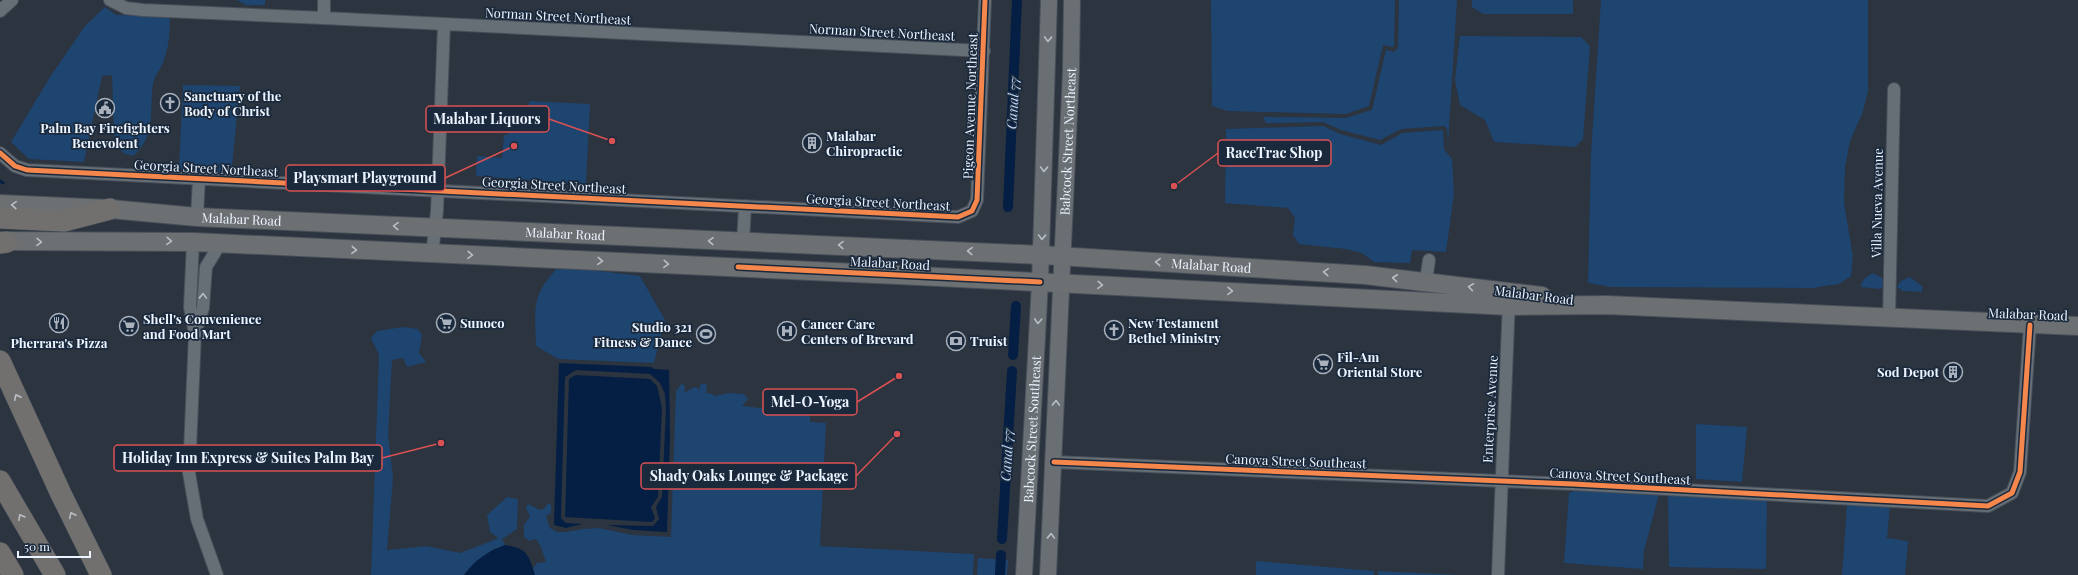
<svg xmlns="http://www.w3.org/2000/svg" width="2078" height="575" viewBox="0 0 2078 575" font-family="'Playfair Display',serif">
  <rect width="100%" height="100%" fill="#2b343f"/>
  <path fill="#1e4470" d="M237,0H265V5H246Z
    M1211,0H1395L1394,47L1383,45L1369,106L1346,114L1227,111L1212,106Z
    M1399,0H1457L1448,143L1447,129L1444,126L1401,129L1380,140L1341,130L1323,122L1266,123L1263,117L1346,118L1372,110L1386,50L1394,52L1398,48Z
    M1472,0H1573V14H1483L1472,7Z
    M1601,0H1868V92L1862,114L1850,141L1845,167L1844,203L1853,257L1851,276L1839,284L1812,288L1611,287L1588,283L1591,154Z
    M105,7L116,15L170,16C170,34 169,48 162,65C159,71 154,77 153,84C149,112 157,136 133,156L123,153L114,138L112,75L102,76L84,162L29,159L11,142L50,77L85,26Z
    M1460,36L1581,37L1590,46L1583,139L1575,147L1494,142L1485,120L1460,105L1455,80Z
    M183,85L240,86L231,176L184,174L179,166Z
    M529,101L590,104L586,184L476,176L477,156L502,158L504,135H508V120L527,122Z
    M1323,126L1340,134L1381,145L1402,133L1443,130L1444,149L1452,159L1454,194L1446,252L1412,250L1410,263L1374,262L1362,253L1346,249L1299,244L1293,235L1295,218L1288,208L1225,203L1226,129Z
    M559,266L640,276L665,320L654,363L558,359L536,346C535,307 531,296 559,266Z
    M1873,273L1882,278L1883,287L1880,289L1861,287V284L1865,278Z
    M1910,277L1922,286V292L1903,291L1897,287L1901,281Z
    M403,327L418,329L422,335L419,353L426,362L407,367L403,358L392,360L388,434L393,478L387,550L427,546L460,553L494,540L498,538L490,532L487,515L507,497L518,499L517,529L502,539L505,545C488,551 475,560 464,575H371L379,355L371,338L377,331Z
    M682,383L685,387L684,393L694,387L700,389V385L704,383L707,385L706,393L713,394L714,396L730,393L744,394L748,399L742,406L788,411C798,406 801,396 810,392V422L826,423L820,546L974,554L973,575H535L533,568L537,563L546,562L541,547L536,539L529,541L524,537V525L530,517L526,508L528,504L540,510L544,509L548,503L551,505V513L546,516L550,528L557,532H566L583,529L599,528L632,535L671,537L676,391Z
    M1696,424L1747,427L1742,482L1696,479Z
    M1576,490L1659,494L1644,551L1643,569L1564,563L1569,493Z
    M1668,495L1767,499L1766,569L1669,567Z
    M1847,504L1890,505L1887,538L1908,541L1905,575H1842Z
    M978,558L1008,560L1007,575H977Z
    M1256,561L1374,571V575H1256Z
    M1378,571L1459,575H1378Z"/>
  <path fill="#041f43" d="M559,363L651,367L654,369L669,370L670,438L667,532L633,530L607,525L653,526L659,519L656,507L662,497L666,408L665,394L660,383L650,374L576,370L565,377L561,518L566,523L582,524L566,528L554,525Z
    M576,375L650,379L657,386L662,408L658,497L651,507L655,518L652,522L565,517L569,379Z
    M505,545C527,548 529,555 535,575H464C475,560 488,551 505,545Z"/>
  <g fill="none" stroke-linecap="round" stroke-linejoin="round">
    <path stroke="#041f43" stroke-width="3" d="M0,181L3,183"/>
    <path stroke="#041f43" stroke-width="10" d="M1008,207L1017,0
      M1013,355L1016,306
      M1002,539L1012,371
      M1000,575L1001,555"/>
    <defs>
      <path id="street" d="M110,0L126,8L143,10L324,18L984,51
        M0,11L12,0
        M324,18V0
        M0,153L15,166L27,170L958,217L972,211L977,200L985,0
        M197,217L199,178
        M193,242L190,307L195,334L189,473L197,519L217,575
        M743,243L745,206
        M432,254L437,211L444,24
        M1426,281L1429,260
        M1889,318L1894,89
        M195,333L203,308L206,267L220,244
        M1054,462L1573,484L1988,506L2012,493L2020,472L2030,325
        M1498,575L1509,299"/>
      <g id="secondary">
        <path id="s1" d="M1024,575L1040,282L1049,0"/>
        <path id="s2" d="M1048,575L1071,70L1072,0"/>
      </g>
      <g id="primary">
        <path id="s3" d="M0,204L110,209L197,217L1041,255L1365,275L1542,296"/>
        <path d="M0,241L193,242L898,275L1509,306L1607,305L2078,326"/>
      </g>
      <path id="highway" d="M0,218L64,221L110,209
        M0,243L7,242
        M0,361L61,494L101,575
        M0,481L55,575
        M0,553L13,575"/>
    </defs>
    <use href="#street" stroke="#484f59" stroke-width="14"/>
    <use href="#secondary" stroke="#484f59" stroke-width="18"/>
    <use href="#primary" stroke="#484f59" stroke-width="20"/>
    <use href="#highway" stroke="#484f59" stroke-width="22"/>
    <use href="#street" stroke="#666e76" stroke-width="12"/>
    <use href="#secondary" stroke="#6a6f74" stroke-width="16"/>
    <use href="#primary" stroke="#6c7072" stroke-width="18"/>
    <use href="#highway" stroke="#71706f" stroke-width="21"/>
    <defs>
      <path id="cycleway" d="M0,153L15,166L27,170L958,217L972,211L977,200L985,0
        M738,267L1040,282
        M1054,462L1573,484L1988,506L2012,493L2020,472L2030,325"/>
    </defs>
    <use href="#cycleway" stroke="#1a293c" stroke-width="8"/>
    <use href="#cycleway" stroke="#f5874c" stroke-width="5"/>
  </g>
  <defs><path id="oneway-chevron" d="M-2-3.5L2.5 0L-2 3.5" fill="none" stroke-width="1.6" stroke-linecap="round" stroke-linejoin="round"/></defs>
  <g stroke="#b8bfc7">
    <use href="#oneway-chevron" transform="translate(1048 39) rotate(92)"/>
    <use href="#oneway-chevron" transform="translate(1044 169) rotate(92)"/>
    <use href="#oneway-chevron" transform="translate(1042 237) rotate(92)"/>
    <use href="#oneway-chevron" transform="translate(1038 321) rotate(93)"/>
    <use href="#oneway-chevron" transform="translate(1056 403) rotate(-88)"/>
    <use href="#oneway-chevron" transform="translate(1051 536) rotate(-88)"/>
  </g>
  <g stroke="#b9bfc7">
    <use href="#oneway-chevron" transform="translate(14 205) rotate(-177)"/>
    <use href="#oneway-chevron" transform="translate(396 226) rotate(-177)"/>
    <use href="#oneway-chevron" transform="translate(169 241) rotate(2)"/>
    <use href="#oneway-chevron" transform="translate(711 241) rotate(-177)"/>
    <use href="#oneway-chevron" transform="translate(39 242) rotate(1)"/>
    <use href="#oneway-chevron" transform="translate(841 245) rotate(-179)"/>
    <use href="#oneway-chevron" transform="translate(354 250) rotate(3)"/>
    <use href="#oneway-chevron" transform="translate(970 251) rotate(-177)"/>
    <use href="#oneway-chevron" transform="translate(470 255) rotate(3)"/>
    <use href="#oneway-chevron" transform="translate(600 261) rotate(3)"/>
    <use href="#oneway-chevron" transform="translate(1158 262) rotate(-177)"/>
    <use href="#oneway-chevron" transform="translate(666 264) rotate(3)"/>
    <use href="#oneway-chevron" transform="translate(1326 272) rotate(-176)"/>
    <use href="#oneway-chevron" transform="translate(1395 278) rotate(-174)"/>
    <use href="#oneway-chevron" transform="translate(1100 285) rotate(3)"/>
    <use href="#oneway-chevron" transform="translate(1471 287) rotate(-172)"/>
    <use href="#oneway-chevron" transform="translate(1230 291) rotate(2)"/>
  </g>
  <use stroke="#b6bec8" href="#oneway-chevron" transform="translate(203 296) rotate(-88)"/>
  <g stroke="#bbbfc5">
    <use href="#oneway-chevron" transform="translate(17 397) rotate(-115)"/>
    <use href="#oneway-chevron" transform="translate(72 515) rotate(-116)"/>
    <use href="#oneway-chevron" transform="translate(21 517) rotate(-120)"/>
  </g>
  <defs>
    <symbol id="church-ring" viewBox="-11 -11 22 22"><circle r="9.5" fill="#1a293c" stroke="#a8b1bc" stroke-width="1.5"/><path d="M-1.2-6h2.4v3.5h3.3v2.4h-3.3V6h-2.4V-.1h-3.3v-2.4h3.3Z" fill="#a8b1bc"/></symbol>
    <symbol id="civic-ring" viewBox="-11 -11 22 22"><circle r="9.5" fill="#1a293c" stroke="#a8b1bc" stroke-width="1.5"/><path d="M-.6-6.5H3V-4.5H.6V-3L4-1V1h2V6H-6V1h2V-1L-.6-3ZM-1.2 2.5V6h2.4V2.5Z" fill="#a8b1bc"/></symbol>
    <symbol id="building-ring" viewBox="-11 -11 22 22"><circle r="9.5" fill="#1a293c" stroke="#a8b1bc" stroke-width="1.5"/><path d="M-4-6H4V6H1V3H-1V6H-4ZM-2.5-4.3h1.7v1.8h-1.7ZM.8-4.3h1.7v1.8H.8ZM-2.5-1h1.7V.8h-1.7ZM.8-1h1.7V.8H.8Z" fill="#a8b1bc"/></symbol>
    <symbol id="restaurant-ring" viewBox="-11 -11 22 22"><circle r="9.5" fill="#1a293c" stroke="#a8b1bc" stroke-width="1.5"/><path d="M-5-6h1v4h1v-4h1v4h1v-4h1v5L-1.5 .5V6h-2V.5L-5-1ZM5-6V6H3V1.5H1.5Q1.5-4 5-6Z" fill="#a8b1bc"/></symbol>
    <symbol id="supermarket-ring" viewBox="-11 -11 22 22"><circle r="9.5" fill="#1a293c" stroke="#a8b1bc" stroke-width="1.5"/><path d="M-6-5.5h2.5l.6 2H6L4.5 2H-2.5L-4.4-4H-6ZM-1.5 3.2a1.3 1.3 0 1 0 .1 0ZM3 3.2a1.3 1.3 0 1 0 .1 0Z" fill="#a8b1bc"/></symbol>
    <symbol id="hospital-ring" viewBox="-11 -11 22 22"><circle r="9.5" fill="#1a293c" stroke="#a8b1bc" stroke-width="1.5"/><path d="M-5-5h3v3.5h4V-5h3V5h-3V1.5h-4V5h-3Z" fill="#a8b1bc"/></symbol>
    <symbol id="stadium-ring" viewBox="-11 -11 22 22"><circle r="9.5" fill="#1a293c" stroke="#a8b1bc" stroke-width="1.5"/><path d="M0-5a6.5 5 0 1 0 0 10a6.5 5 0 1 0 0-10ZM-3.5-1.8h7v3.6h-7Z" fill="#a8b1bc"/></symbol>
    <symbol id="bank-ring" viewBox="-11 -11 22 22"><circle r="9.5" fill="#1a293c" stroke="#a8b1bc" stroke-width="1.5"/><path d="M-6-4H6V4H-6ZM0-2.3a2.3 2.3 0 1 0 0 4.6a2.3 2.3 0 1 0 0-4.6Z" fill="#a8b1bc"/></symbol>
  </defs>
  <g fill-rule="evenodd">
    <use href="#church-ring" x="159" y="92" width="22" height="22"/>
    <use href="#civic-ring" x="94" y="97" width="22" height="22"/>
    <use href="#building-ring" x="801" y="132" width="22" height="22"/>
    <use href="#restaurant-ring" x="48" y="312" width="22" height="22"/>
    <use href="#supermarket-ring" x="435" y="312" width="22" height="22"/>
    <use href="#supermarket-ring" x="118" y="315" width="22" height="22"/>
    <use href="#church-ring" x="1103" y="319" width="22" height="22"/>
    <use href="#hospital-ring" x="776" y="320" width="22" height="22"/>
    <use href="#stadium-ring" x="695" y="323" width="22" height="22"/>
    <use href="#bank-ring" x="945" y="330" width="22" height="22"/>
    <use href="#supermarket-ring" x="1312" y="353" width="22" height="22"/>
    <use href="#building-ring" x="1942" y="361" width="22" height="22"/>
  </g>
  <g text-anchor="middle" stroke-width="3.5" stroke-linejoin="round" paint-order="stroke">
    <g font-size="13" fill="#ecf4ff" stroke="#1a293c">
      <text transform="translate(558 16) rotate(3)" y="5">Norman Street Northeast</text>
      <text transform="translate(882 32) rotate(3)" y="5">Norman Street Northeast</text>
      <text transform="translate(970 106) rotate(-88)" y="5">Pigeon Avenue Northeast</text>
      <text dy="5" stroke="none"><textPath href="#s2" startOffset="434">Babcock Street Northeast</textPath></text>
      <text transform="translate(206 168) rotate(3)" y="5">Georgia Street Northeast</text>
      <text transform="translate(554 185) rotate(3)" y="5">Georgia Street Northeast</text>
      <text transform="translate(878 202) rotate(3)" y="5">Georgia Street Northeast</text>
      <text transform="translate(1877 203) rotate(-89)" y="5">Villa Nueva Avenue</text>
      <text dy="5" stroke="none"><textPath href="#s3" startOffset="242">Malabar Road</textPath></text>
      <text dy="5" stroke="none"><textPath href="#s3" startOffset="566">Malabar Road</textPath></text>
      <text transform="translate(890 263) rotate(3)" y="5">Malabar Road</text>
      <text dy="5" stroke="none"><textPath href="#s3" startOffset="1213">Malabar Road</textPath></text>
      <text transform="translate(1534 295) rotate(7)" y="5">Malabar Road</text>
      <text transform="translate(2028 314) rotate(2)" y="5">Malabar Road</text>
      <text transform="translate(1490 409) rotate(-87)" y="5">Enterprise Avenue</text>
      <text dy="5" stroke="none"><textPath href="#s1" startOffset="146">Babcock Street Southeast</textPath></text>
      <text transform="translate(1296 461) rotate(2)" y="5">Canova Street Southeast</text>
      <text transform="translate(1620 476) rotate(3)" y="5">Canova Street Southeast</text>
    </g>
    <g font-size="13" font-weight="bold" fill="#ecf4ff" stroke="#1a293c" text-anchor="start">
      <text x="184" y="101">Sanctuary of the<tspan x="184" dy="15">Body of Christ</tspan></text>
      <text x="105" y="133" text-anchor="middle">Palm Bay Firefighters<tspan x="105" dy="15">Benevolent</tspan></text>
      <text x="826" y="141">Malabar<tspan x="826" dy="15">Chiropractic</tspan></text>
      <text x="143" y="324">Shell's Convenience<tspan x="143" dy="15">and Food Mart</tspan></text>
      <text x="460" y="328">Sunoco</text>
      <text x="1128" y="328">New Testament<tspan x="1128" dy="15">Bethel Ministry</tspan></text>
      <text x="801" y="329">Cancer Care<tspan x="801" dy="15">Centers of Brevard</tspan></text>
      <text x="692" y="332" text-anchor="end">Studio 321<tspan x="692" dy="15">Fitness &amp; Dance</tspan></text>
      <text x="970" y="346">Truist</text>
      <text x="59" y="348" text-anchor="middle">Pherrara's Pizza</text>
      <text x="1337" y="362">Fil-Am<tspan x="1337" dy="15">Oriental Store</tspan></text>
      <text x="1939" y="377" text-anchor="end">Sod Depot</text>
    </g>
    <g font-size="14" font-style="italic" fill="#bed7f8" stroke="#1a293c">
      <text transform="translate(1013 103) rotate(-87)" y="5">Canal 77</text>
      <text transform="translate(1007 455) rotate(-87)" y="5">Canal 77</text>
    </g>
  </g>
  <path fill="none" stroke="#da5153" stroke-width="1.5" d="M612 141L549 119M1174 186L1218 153M514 146L445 178M899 376L857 402M441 443L382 458M897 434L856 476"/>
  <g fill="#da5153" stroke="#1a293c" stroke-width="1.5">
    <circle cx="612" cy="141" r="4"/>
    <circle cx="1174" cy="186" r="4"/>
    <circle cx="514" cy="146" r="4"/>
    <circle cx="899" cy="376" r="4"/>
    <circle cx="441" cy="443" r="4"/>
    <circle cx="897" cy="434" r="4"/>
  </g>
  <g fill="#1a293c" stroke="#da5153" stroke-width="1.5">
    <rect x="426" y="106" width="123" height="26" rx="4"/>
    <rect x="1218" y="140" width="113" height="26" rx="4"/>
    <rect x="286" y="165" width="159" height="26" rx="4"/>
    <rect x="763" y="389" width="94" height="26" rx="4"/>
    <rect x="114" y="445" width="268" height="26" rx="4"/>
    <rect x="641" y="463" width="215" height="26" rx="4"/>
  </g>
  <g font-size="14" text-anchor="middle" font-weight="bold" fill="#ecf4ff">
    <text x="487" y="124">Malabar Liquors</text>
    <text x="1274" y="158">RaceTrac Shop</text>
    <text x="365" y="183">Playsmart Playground</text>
    <text x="810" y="407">Mel-O-Yoga</text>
    <text x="248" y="463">Holiday Inn Express &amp; Suites Palm Bay</text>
    <text x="749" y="481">Shady Oaks Lounge &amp; Package</text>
  </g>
  <path d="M18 551v6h72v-6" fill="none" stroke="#ecf4ff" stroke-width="2"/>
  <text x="24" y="551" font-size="12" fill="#ecf4ff" stroke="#1a293c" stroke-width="3" paint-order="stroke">50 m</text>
</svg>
